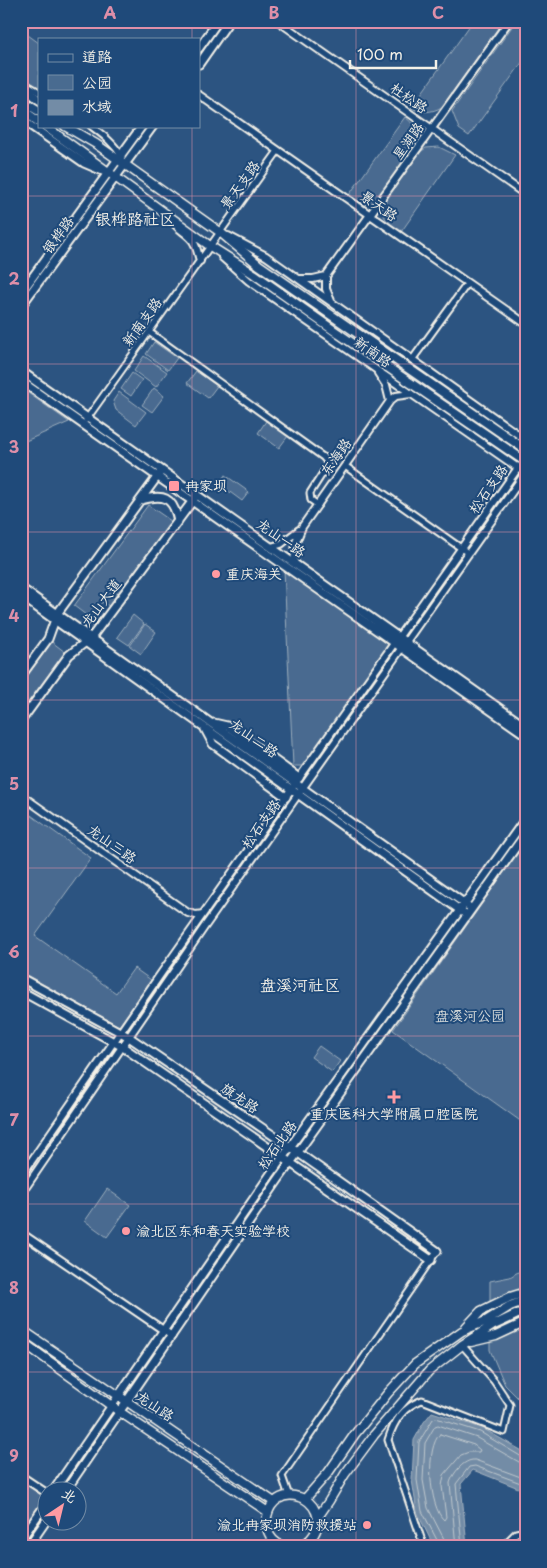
<svg xmlns="http://www.w3.org/2000/svg" width="547" height="1568" viewBox="0 0 547 1568" font-family="'Playpen Sans','LXGW WenKai TC',sans-serif">
  <rect width="100%" height="100%" fill="#2c5481"/>
  <filter id="ink" filterUnits="userSpaceOnUse"><feTurbulence type="fractalNoise" baseFrequency=".02" numOctaves="2"/><feDisplacementMap in="SourceGraphic" scale="10" xChannelSelector="R" yChannelSelector="G"/><feConvolveMatrix kernelMatrix="1 2 1 2 8 2 1 2 1" color-interpolation-filters="sRGB"/></filter>
  <g filter="url(#ink)">
    <path fill="#496b90" stroke="#9eaebc" d="M473,21H503L442,107C431,113 422,113 411,108Z
      M516,21H526V57L469,136L459,129L452,111Z
      M21,30L39,43V87L21,78Z
      M405,117C414,124 418,130 417,142L376,201C365,209 358,201 349,195Z
      M439,147L455,155L401,232C390,224 381,220 383,204L420,152L426,148Z
      M154,342L177,358L168,370L146,354Z
      M144,356L167,372L156,387L134,371Z
      M196,371L217,386L208,398L187,383Z
      M132,373L142,380L131,396L121,389Z
      M21,388L69,422L21,443Z
      M154,388L164,396L152,412L142,405Z
      M119,392L146,412L136,425L116,410L113,401Z
      M266,421L288,436L279,448L258,433Z
      M225,475L249,492L242,501L219,484Z
      M148,505L171,521L109,606L102,602L90,618L74,606Z
      M284,569L391,644L304,766H293Z
      M133,615L144,624L129,645L117,637Z
      M145,624L156,632L141,654L130,646Z
      M52,642L65,652L21,712V684Z
      M21,808L91,858L35,936L116,993L134,968L151,980L119,1026L21,972Z
      M526,841V1125L393,1030Z
      M319,1046L340,1061L332,1072L311,1057Z
      M107,1189L130,1205L107,1237L85,1221Z
      M526,1267V1406L505,1385L490,1350V1281L510,1277Z
      M21,1479L48,1498L21,1536Z"/>
    <path fill="#738ca6" stroke="#a7b4c0" d="M432,1412L482,1428L526,1453V1491L473,1470L461,1484L467,1547H434L417,1512L412,1480L414,1440L424,1422Z"/>
    <g fill="none" stroke-linecap="round" stroke-linejoin="round">
      <path stroke="#c0c9ce" stroke-width="1" d="M440,1434L474,1445L480,1450L479,1452H469L461,1455L444,1475L442,1486L446,1517L444,1520C429,1507 425,1447 440,1434Z
        M439,1547L438,1542L422,1511L417,1480L419,1442L433,1419L436,1418L480,1432L522,1457H526
        M445,1547L444,1539L428,1508L423,1480L425,1443L435,1426L438,1425L477,1438L519,1462L526,1464
        M456,1547L450,1483C453,1473 464,1459 475,1460L526,1479
        M462,1547L456,1484L469,1467L475,1466L526,1485"/>
      <defs>
        <path id="minor" d="M21,81L39,92
          M91,126C103,135 114,143 122,157
          M149,332L323,457L327,462L326,468L310,493L311,500L318,505
          M412,360L467,284
          M86,420L278,151
          M345,466L468,553
          M289,1496L282,1476L437,1251
          M424,1547L388,1440C394,1421 403,1407 422,1400L504,1432L510,1405L494,1381L462,1345
          M502,1547L516,1533L526,1531"/>
        <path id="tertiary" d="M278,21L526,195
          M199,95L526,324
          M170,217C176,230 186,231 193,241C197,247 198,254 200,261
          M228,236L266,256L526,440
          M222,257L249,281L521,470
          M326,276L509,21
          M326,276V289L331,301
          M300,279H313L326,276
          M378,373L386,385L390,401
          M271,547L281,544L299,530
          M294,563L296,542L302,527L390,401L396,396L411,394
          M21,795L188,913L196,915L203,914
          M21,1176L162,972L518,468L526,455
          M21,1194L205,926L526,472
          M21,1233L172,1336
          M21,1476L48,1494"/>
        <path id="secondary" d="M199,48L218,21
          M199,64L229,21
          M21,85L39,100
          M21,119L84,163L105,172
          M21,293L142,126
          M21,306L153,126
          M21,371L526,727
          M21,381L526,735
          M141,500C163,494 173,496 178,521
          M21,588L468,906
          M21,596L464,913
          M21,676L48,639L57,614L160,473
          M21,721L69,655L91,638L194,499
          M214,723L227,726L299,778
          M205,729L213,744L286,797
          M21,978L129,1037L290,1147L437,1251
          M21,991L123,1047L431,1260
          M54,1490L270,1175L526,818
          M66,1490L278,1180L526,833
          M21,1539L48,1501
          M28,1547L48,1518"/>
        <path id="primary" d="M21,100L39,111
          M21,109L39,122
          M45,126L210,246L254,274L339,334
          M65,126L96,144L220,232L259,265L526,450
          M466,1327L481,1311L510,1297L526,1292
          M21,1329L274,1502
          M21,1341L120,1412L268,1512
          M471,1342L496,1336L526,1322
          M305,1499L328,1473L355,1434L388,1393L415,1364L462,1331L486,1321L510,1306L526,1300
          M318,1517L329,1501L345,1474L374,1435L429,1371L462,1345L492,1326L526,1310
          M288,1547C252,1541 265,1486 299,1497C307,1499 313,1505 316,1512C322,1528 312,1543 296,1547"/>
      </defs>
      <use href="#minor" stroke="#f4f1e8" stroke-width="9"/>
      <use href="#tertiary" stroke="#f4f1e8" stroke-width="10"/>
      <use href="#secondary" stroke="#f4f1e8" stroke-width="11"/>
      <use href="#primary" stroke="#f4f1e8" stroke-width="11"/>
      <use href="#minor" stroke="#1f4a7a" stroke-width="5"/>
      <use href="#tertiary" stroke="#1f4a7a" stroke-width="6"/>
      <use href="#secondary" stroke="#1f4a7a" stroke-width="7"/>
      <use href="#primary" stroke="#1f4a7a" stroke-width="8"/>
      <defs>
        <path id="primary-bridge" d="M339,334L526,462"/>
      </defs>
      <use href="#primary-bridge" stroke="#f4f1e8" stroke-width="11" stroke-linecap="butt"/>
      <use href="#primary-bridge" stroke="#1f4a7a" stroke-width="8"/>
    </g>
  </g>
  <path fill="none" stroke="#de8fa9" stroke-width="1" stroke-opacity="0.55" d="M192,21V39M356,21V1547M192,126V1547M21,196H526M21,364H526M21,532H526M21,700H526M21,868H526M21,1036H526M21,1204H526M21,1372H526"/>
  <g fill="#ff9aa2" stroke="#1f4a7a" stroke-width="2">
    <rect x="168" y="480" width="12" height="12" rx="2.5"/>
    <circle cx="216" cy="574" r="5"/>
    <path d="M391.5 1089.5h5v5h5v5h-5v5h-5v-5h-5v-5h5z"/>
    <circle cx="126" cy="1231" r="5"/>
    <circle cx="367" cy="1525" r="5"/>
  </g>
  <g text-anchor="middle" stroke-width="4" stroke-linejoin="round" paint-order="stroke">
    <g font-size="14" fill="#f4f1e8" stroke="#1f4a7a">
      <text transform="translate(409 98) rotate(35)" y="5">杜松路</text>
      <text transform="translate(408 141) rotate(-54)" y="5">星湖路</text>
      <text transform="translate(240 185) rotate(-54)" y="5">景天支路</text>
      <text transform="translate(379 206) rotate(35)" y="5">景天路</text>
      <text transform="translate(58 235) rotate(-54)" y="5">银桦路</text>
      <text transform="translate(142 322) rotate(-54)" y="5">新南支路</text>
      <text transform="translate(373 352) rotate(35)" y="5">新南路</text>
      <text transform="translate(336 457) rotate(-55)" y="5">东海路</text>
      <text transform="translate(488 489) rotate(-55)" y="5">松石支路</text>
      <text transform="translate(281 538) rotate(35)" y="5">龙山一路</text>
      <text transform="translate(101 603) rotate(-53)" y="5">龙山大道</text>
      <text transform="translate(254 738) rotate(35)" y="5">龙山二路</text>
      <text transform="translate(261 824) rotate(-55)" y="5">松石支路</text>
      <text transform="translate(112 844) rotate(35)" y="5">龙山三路</text>
      <text transform="translate(240 1098) rotate(34)" y="5">旗龙路</text>
      <text transform="translate(277 1145) rotate(-55)" y="5">松石北路</text>
      <text transform="translate(155 1406) rotate(34)" y="5">龙山路</text>
    </g>
    <g font-size="14" fill="#f4f1e8" stroke="#1f4a7a" text-anchor="start">
      <text x="185" y="491">冉家坝</text>
      <text x="226" y="579">重庆海关</text>
      <text x="394" y="1119" text-anchor="middle">重庆医科大学附属口腔医院</text>
      <text x="136" y="1236">渝北区东和春天实验学校</text>
      <text x="357" y="1530" text-anchor="end">渝北冉家坝消防救援站</text>
    </g>
    <g font-size="14" fill="#dadddb" stroke="#1f4a7a">
      <text x="470" y="1021">盘溪河公园</text>
    </g>
    <g font-size="16" fill="#f4f1e8" stroke="#1f4a7a">
      <text x="135" y="225">银桦路社区</text>
      <text x="300" y="991">盘溪河社区</text>
    </g>
  </g>
  <rect width="547" height="1568" fill="none" stroke="#1f4a7a" stroke-width="55"/>
  <rect x="38" y="38" width="162" height="90" fill="#1f4a7a" stroke="#748da6"/>
  <rect x="48" y="54" width="25" height="8" fill="#1f4a7a" stroke="#748da6"/>
  <text x="82" y="62" font-size="15" fill="#f4f1e8">道路</text>
  <rect x="48" y="75" width="25" height="15" fill="#496b90" stroke="#748da6"/>
  <text x="82" y="88" font-size="15" fill="#f4f1e8">公园</text>
  <rect x="48" y="100" width="25" height="15" fill="#738ca6" stroke="#748da6"/>
  <text x="82" y="112" font-size="15" fill="#f4f1e8">水域</text>
  <g transform="translate(62 1506) rotate(35)"><circle r="24" fill="#1f4a7a" stroke="#748da6"/>
  <path d="M0-4L9 19L0 12L-9 19Z" fill="#ff9aa2"/>
  <text y="-8" font-size="14" font-weight="bold" text-anchor="middle" fill="#f4f1e8">北</text>
  </g>
  <path d="M350 60v8h86v-8" fill="none" stroke="#f4f1e8" stroke-width="2.5"/>
  <text x="357" y="60" font-size="15" fill="#f4f1e8" stroke="#1f4a7a" stroke-width="4" paint-order="stroke">100 m</text>
  <rect x="28" y="28" width="492" height="1512" fill="none" stroke="#de8fa9" stroke-width="2"/>
  <g font-size="16" text-anchor="middle" font-weight="bold" fill="#de8fa9">
    <text x="110" y="19">A</text>
    <text x="274" y="19">B</text>
    <text x="438" y="19">C</text>
    <text x="14" y="117">1</text>
    <text x="14" y="285">2</text>
    <text x="14" y="453">3</text>
    <text x="14" y="622">4</text>
    <text x="14" y="790">5</text>
    <text x="14" y="958">6</text>
    <text x="14" y="1126">7</text>
    <text x="14" y="1294">8</text>
    <text x="14" y="1462">9</text>
  </g>
</svg>
